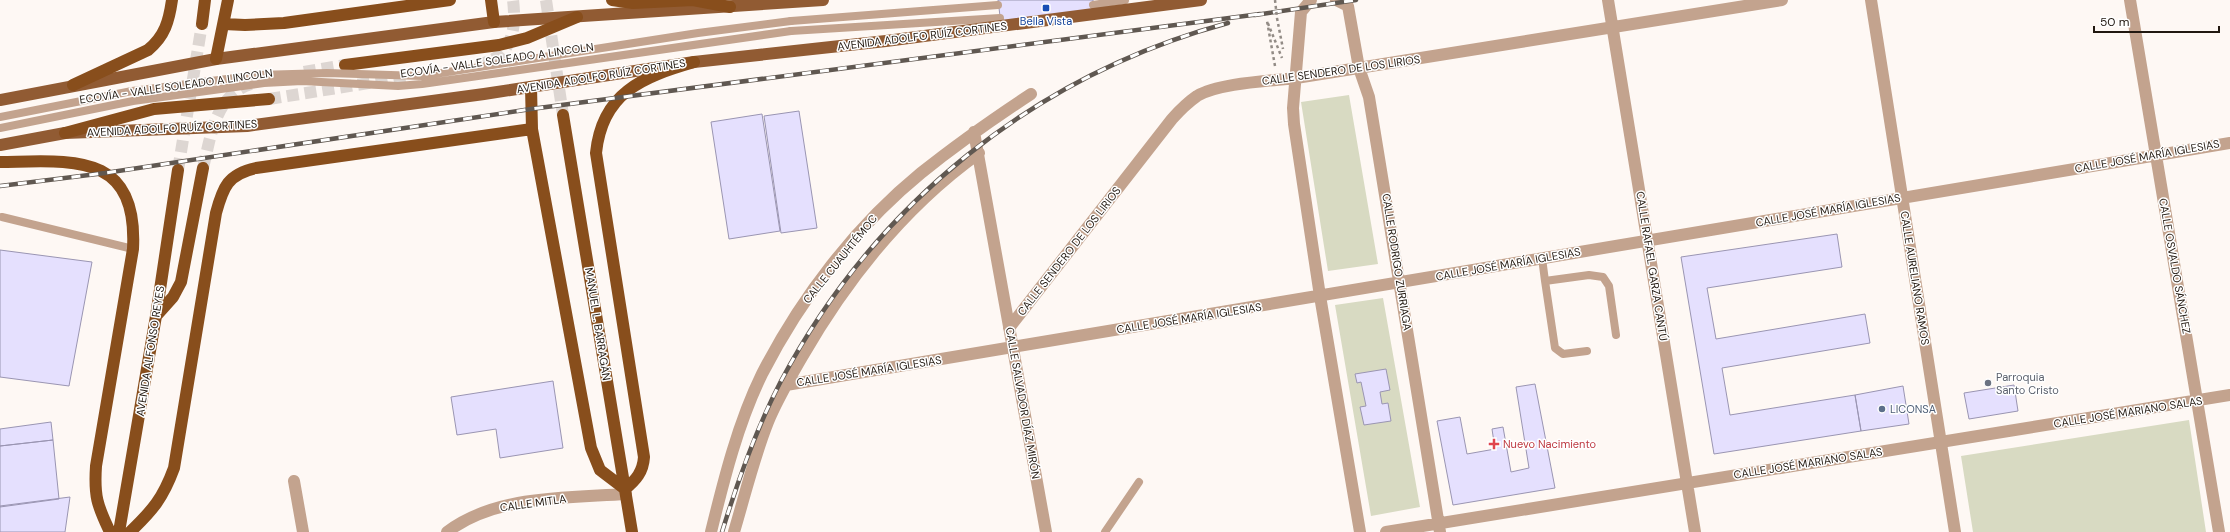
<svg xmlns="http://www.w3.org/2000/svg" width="2230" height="532" viewBox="0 0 2230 532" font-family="'DM Sans',sans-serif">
  <rect width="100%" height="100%" fill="#fef8f4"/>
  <path fill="#d8dac2" d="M1349,95L1378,264L1328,271L1301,102Z
    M1383,298L1420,507L1371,516L1335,305Z
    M2189,420L2206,532H1973L1961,456Z"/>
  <path fill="#e5e0fe" stroke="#9a95b2" d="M998,0H1093L1094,12L1001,24Z
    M799,111L817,228L781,233L764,116Z
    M762,114L780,231L729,239L711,122Z
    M1837,234L1842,267L1707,288L1716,339L1865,314L1870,343L1722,368L1730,415L1855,395L1861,431L1714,454L1681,257Z
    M0,250L92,262L69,386L0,377Z
    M1386,369L1390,390L1380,392L1382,404L1388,403L1391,421L1364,425L1360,407L1366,406L1361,382L1357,383L1355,374Z
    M553,381L563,448L500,458L496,429L457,435L451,397Z
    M1535,384L1555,488L1453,505L1437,421L1460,417L1467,454L1495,449L1492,429L1503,427L1511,472L1529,468L1516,387Z
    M2014,385L2018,411L1969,419L1964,393Z
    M1903,386L1909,424L1861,431L1855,395Z
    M51,422L53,440L0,446V429Z
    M53,440L59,499L0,507V446Z
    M70,497L65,532H0V506Z"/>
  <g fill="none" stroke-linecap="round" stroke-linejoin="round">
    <path stroke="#ddd6d2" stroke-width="12" stroke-dasharray="12 6" stroke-linecap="butt" d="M546,0L563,115
      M476,65C511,59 517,32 513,0
      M304,72L345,65
      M269,99L406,77
      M203,168C211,136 215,95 251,84
      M178,170L202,24"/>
    <path stroke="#928b85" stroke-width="2.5" stroke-dasharray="3 3" stroke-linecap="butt" d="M1277,18L1283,49
      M1275,66L1267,21L1282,58"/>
    <path stroke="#c3a38e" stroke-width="8" d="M1093,5L1125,0
      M791,21L998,5
      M791,31L1000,18
      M2,217L133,249
      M1542,258L1545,281
      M1587,351L1563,354L1555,348L1545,281L1589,275L1603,277L1609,286L1616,335
      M1105,532L1139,482"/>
    <path stroke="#c3a38e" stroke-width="12" d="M1311,0L1301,12L1293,108L1294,124L1320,296L1360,532
      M1336,0L1348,6L1359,68L1369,97L1440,532
      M1608,0L1695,532
      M1871,0L1955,532
      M2130,0L2219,532
      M974,132L1046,532
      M1009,328L1172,119C1180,110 1187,103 1197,96C1218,83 1270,81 1296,78L1782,0
      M786,385L2230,143
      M294,481L303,532
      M447,532C496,495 567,498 626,494
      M711,532C724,479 738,423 762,374C801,298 855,227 921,173C956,145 993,119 1031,94
      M734,532C745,495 754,457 768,422C777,400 790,378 802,357C847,279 905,206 979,153
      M1386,532L2230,395"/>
    <path stroke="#915b33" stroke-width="12" d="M0,100L216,59L494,22L823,0
      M0,145L65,133L247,126L484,94L694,62L886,41L1201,0"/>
    <path stroke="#884e1c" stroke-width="12" d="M491,0L494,22
      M612,0L633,3L693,0L730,7
      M202,24L205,0
      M224,24L245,25L284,23L450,0
      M216,59L228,0
      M345,65L499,45L527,38L577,17
      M73,85L148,50C165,36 169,21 172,0
      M531,87L532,129L591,448L600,470L625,489C636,480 643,472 644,457L596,153C602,93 642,77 694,62
      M563,115L632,532
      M65,133L154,109L269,99
      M0,162C72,161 138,151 133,249L96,466C94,496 97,505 110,532
      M156,316L173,297L181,282L203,168
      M119,532L156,316L178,170
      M130,532C153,510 163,498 174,468L216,213C223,187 228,174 256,168L532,129"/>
    <defs>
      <path id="rail" d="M1255,15L1356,0
        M0,186L105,173L531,109L1260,14
        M722,532C738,480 756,429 781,381C875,204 1035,75 1228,23"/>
    </defs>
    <use href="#rail" stroke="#605851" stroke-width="4.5"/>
    <use href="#rail" stroke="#fff" stroke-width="3" stroke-dasharray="9" stroke-linecap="butt"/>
    <path stroke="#928b85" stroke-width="2.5" stroke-dasharray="3 3" stroke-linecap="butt" d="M1275,0L1277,18"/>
    <path stroke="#c3a38e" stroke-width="8" d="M0,117L132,91L258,75L327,73L422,76L698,33L791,21
      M0,128L133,101L264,83L302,81L398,86L422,84L791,31"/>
  </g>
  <rect fill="#1a4fb4" stroke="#fff" stroke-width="1.5" x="1042" y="4" width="8" height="8" rx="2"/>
  <circle fill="#6b7280" stroke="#fff" stroke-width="1.5" cx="1988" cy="383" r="4"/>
  <circle fill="#5c6f8a" stroke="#fff" stroke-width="1.5" cx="1882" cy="409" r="4"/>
  <path fill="#e0444e" stroke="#fff" stroke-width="1.5" d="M1492 438h4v4h4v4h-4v4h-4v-4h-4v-4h4z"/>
  <g text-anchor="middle" stroke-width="3" stroke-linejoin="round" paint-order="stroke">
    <g font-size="11" fill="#164399" stroke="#fff">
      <text x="1046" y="25">Bella Vista</text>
    </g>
    <g font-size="11" fill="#211810" stroke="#fff">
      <text transform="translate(922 36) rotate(-7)" y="4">AVENIDA ADOLFO RUÍZ CORTINES</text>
      <text transform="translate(497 60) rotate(-8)" y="4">ECOVÍA - VALLE SOLEADO A LINCOLN</text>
      <text transform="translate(1341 70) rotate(-8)" y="4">CALLE SENDERO DE LOS LIRIOS</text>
      <text transform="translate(601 76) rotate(-9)" y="4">AVENIDA ADOLFO RUÍZ CORTINES</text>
      <text transform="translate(176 86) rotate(-8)" y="4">ECOVÍA - VALLE SOLEADO A LINCOLN</text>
      <text transform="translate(172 128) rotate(-3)" y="4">AVENIDA ADOLFO RUÍZ CORTINES</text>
      <text transform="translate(2147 156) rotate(-10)" y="4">CALLE JOSÉ MARÍA IGLESIAS</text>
      <text transform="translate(1828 210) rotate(-10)" y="4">CALLE JOSÉ MARÍA IGLESIAS</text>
      <text transform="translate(1069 251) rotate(-52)" y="4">CALLE SENDERO DE LOS LIRIOS</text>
      <text transform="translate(840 259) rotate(-51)" y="4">CALLE CUAUHTÉMOC</text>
      <text transform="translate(1397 262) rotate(81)" y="4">CALLE RODRIGO ZURRIAGA</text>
      <text transform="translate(1508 264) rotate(-10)" y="4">CALLE JOSÉ MARÍA IGLESIAS</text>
      <text transform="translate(1652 266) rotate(81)" y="4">CALLE RAFAEL GARZA CANTÚ</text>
      <text transform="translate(2175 266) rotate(80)" y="4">CALLE OSVALDO SÁNCHEZ</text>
      <text transform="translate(1915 278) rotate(81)" y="4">CALLE AURELIANO RAMOS</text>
      <text transform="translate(1189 318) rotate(-9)" y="4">CALLE JOSÉ MARÍA IGLESIAS</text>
      <text transform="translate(598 324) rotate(81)" y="4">MANUEL L. BARRAGÁN</text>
      <text transform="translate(150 351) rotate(-81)" y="4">AVENIDA ALFONSO REYES</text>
      <text transform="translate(869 371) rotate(-9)" y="4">CALLE JOSÉ MARÍA IGLESIAS</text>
      <text transform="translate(1023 403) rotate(80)" y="4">CALLE SALVADOR DÍAZ MIRÓN</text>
      <text transform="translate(2128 412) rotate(-9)" y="4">CALLE JOSÉ MARIANO SALAS</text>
      <text transform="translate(1808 463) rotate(-9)" y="4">CALLE JOSÉ MARIANO SALAS</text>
      <text transform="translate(533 503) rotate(-8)" y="4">CALLE MITLA</text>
    </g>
    <g font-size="11" fill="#5b616d" stroke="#fff" text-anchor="start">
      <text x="1996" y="381">Parroquia<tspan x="1996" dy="13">Santo Cristo</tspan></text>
    </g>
    <g font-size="11" fill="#4e5e75" stroke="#fff" text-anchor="start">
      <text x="1890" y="413">LICONSA</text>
    </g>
    <g font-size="11" fill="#be3a42" stroke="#fff" text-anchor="start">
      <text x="1503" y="448">Nuevo Nacimiento</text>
    </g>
  </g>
  <path d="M2094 26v6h125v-6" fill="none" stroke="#211810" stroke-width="2"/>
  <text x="2100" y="26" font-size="12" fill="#211810" stroke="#ffffff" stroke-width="3" paint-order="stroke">50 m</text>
</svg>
